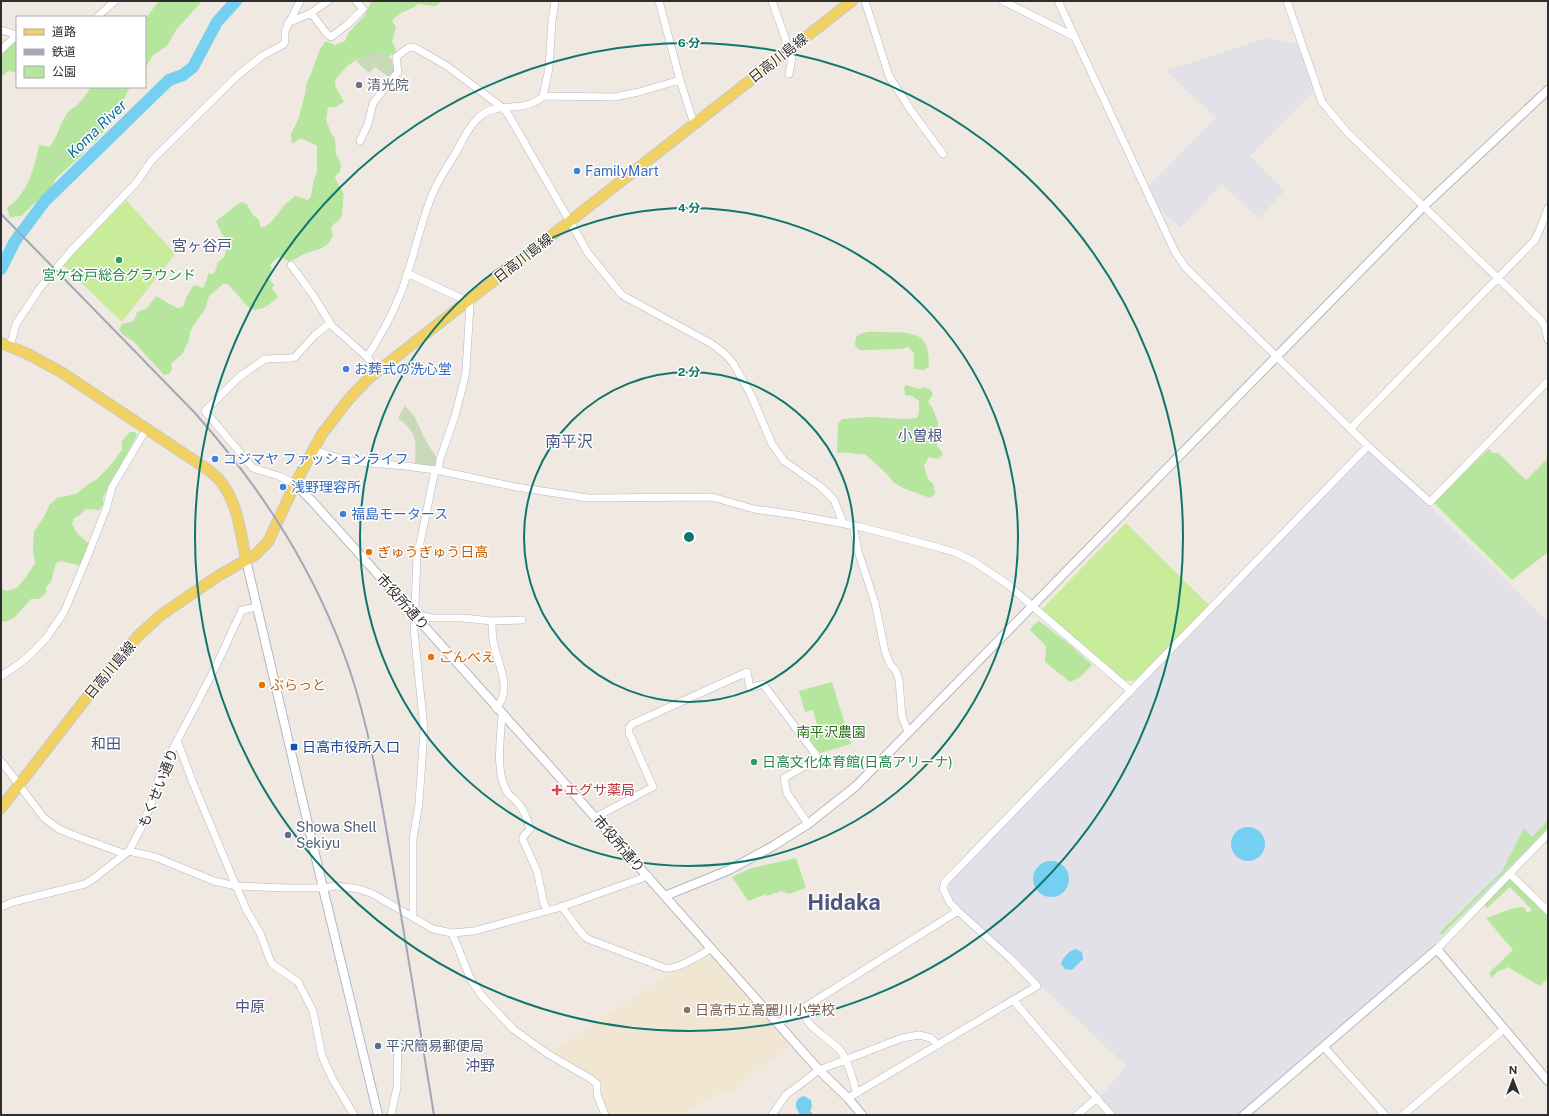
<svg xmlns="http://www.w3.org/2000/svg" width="1549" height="1116" viewBox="0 0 1549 1116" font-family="'Public Sans','Noto Sans JP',sans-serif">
  <rect width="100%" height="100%" fill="#efe9e1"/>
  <path fill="#e3e1e8" d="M1266,38L1299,44L1315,90L1250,156L1285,190L1259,219L1222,184L1180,228L1158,207L1149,186L1216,118L1166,71Z
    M1368,451L1428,504L1548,622V831L1430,948L1325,1042L1238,1115H1115L1100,1097L1126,1066L1038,983L1012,955L953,903L949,894V883Z"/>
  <path fill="#f0e6d1" d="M710,954L791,1045L730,1093L725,1090L682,1115H607L599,1094L598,1083L550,1052L666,976L696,961L699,962Z"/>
  <path fill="#b6e59e" d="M159,1H202L176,30L167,46L153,55L145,69V19Z
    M372,1H442L436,6L418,4C409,12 402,9 392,21L396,27L392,42L395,47L396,52L388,57C366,56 357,55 341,73C338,76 335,78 335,83C335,90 342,96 344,102L335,107H328L326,120L331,133L335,138L336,154L339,159L341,165L340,172L335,176C337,186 341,186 343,193C344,195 342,213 342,215C338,225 328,222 333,236L328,244L320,249L306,253L293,260L288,261L282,257L277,258L270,265L272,270L269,279L274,285L272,288L278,297C271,304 261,312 250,309L228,284H223L209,296L205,309L193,326L190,332L189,340L183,353L171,364L172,369L169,374L164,375L134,342L122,334L119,329L122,324L134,321L137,312L146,309L156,296L177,308L183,307L186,298L193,286L197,285L201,288L204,287L209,273L213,274L216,270L217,263L224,257L229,243L222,234L216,221L241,202L247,204L252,214L259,220L261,228C272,225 276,215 283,207C286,203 291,200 295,196L308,200L311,196L313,184L317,171V146L301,138L292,144L291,134L298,120L305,94L307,82L310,76L320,49L326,41L335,45L345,41L349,32L364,16Z
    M17,38V73L8,71L1,77V54Z
    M91,87H130L116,114L97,140L88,146L80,157L57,177L50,189L21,216L10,217L7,208C28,193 34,169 39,145L49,147C58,138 59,125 66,115C69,110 74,108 78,104C83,99 87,93 91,87Z
    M897,332C924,334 929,340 929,367L923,370L914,369V353L908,347L901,349L859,350L855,345L856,337C865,328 884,334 897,332Z
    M906,385L919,389L925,387L931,390L933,394L928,402L932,407L938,422L937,446L943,454L938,459L929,457L924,466L928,479L934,485L935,494L930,498L903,488L894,483L887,474L865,454C855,455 846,451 837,453L838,424L842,419L870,417L905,419L917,418L919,411V401L912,396L905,395L904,388Z
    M130,432H135L137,435L124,459L121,465L103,497V505L99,510L86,509L81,514L74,518L72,524L77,533L88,543L89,548L81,566L61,561L56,563L51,582L46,587V593L39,599H31L14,618L4,622L1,620V589L7,591L17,588L26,577L35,563L33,548L34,531L44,517L50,504L57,498L76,494L87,485L96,480L108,468L122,450V441Z
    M1489,449L1492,453H1498L1526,480L1548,458V552L1512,580L1433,502Z
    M1039,621L1068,643L1092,665L1079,678L1070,682L1045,662L1046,646L1030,630L1033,625Z
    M832,682L851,744L820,753L802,729L817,725L813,710L805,712L799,691Z
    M1548,820V828L1442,935L1439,933L1502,871L1524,828L1532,837Z
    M796,858L806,888L789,894L781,891L767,896L766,894L748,901L732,877L752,868Z
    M1511,878L1548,915V978L1540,986L1508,967L1497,972L1492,978L1489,973L1513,950L1486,918L1514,908L1523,907L1528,913L1532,910L1510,887L1487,908L1484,905Z"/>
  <path fill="#c8d9b8" d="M383,52L392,60V63L396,70L390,78L375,67L369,73L356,61L372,53Z
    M405,406L414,416L427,443L437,458L435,467L415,463C416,439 418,434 398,418Z"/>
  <path fill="#c9ec9a" d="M126,200L175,254L122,322L63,265Z
    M1126,523L1209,605L1137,680L1125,681L1042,609Z"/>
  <path fill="#75cff0" d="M1231 844a17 17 0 1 1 34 0a17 17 0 1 1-34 0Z
    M1033 879a18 18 0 1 1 36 0a18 18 0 1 1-36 0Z
    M1076,949L1082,952L1083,959L1072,970L1065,969L1061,964C1063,957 1070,950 1076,949Z
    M804,1096L811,1100L812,1107L810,1111L814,1115H800L796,1107V1102L799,1098Z"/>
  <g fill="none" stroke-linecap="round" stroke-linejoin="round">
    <path stroke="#75cff0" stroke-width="12" d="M1,269L15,241L45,201L169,80L183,75L193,67L217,22L236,1"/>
    <defs>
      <path id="minor" d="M659,1L680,80L694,124
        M772,1L792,57L789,74
        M865,1L889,76L910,109L943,154
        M1003,1L1075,37
        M1287,1L1322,102L1347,132L1541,320L1545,327L1548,340
        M311,13L327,34L331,37L348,24L363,9L356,1
        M97,17L115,1
        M288,23L311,13L328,1
        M1,30L17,35
        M1,50L17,35
        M543,96L549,68L552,21L555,1
        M360,141L368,124L373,103L398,72L396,57L408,48L414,47L447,66L503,108L508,114L588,253L622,295L712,344L725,354L733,363L751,395L772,444L784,461L821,487L834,500L843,523
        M291,265L313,295L332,326L367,357L377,371
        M407,273L467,301L470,305L466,370L464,381L455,416L440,459L438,471
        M10,346L16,324L40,288L70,252L136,183L152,160L237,76L262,56L284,44L285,41V31L300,1
        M367,357C380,337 391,317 400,295C413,262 419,226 433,193C438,180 448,166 455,154C462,142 468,127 478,118C496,100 526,114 543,96L614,97L639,92L680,80
        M1350,429L1535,240L1540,229L1548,208
        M1368,446L1430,502L1548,381
        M313,449L320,452L348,461L405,466L436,470L516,487L588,498L712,497L754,509L796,515L861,527L933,546L954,552L973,561L1007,584L1131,691
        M295,484L279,476L253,468L205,411L239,377L265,359L291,358L295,357L315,335L330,323
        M853,525L858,551L875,603L885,651L890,664L896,671L899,680L902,717L908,732
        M415,616L419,615L431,618H463L492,621L522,620
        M492,621C492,630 492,640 495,649C500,668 512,691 496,708
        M1,676L19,664L31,654L47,637L64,612L86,560L106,509L112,487L147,428
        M502,714C501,738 495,768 506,790C509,796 515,799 519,804C524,811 528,821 530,829L523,837V840L537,871L544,904L548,911
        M177,740L193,783L236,886L247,911L260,933L270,960L272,964L298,982L313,1011L322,1056L332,1078L354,1115
        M1,761L44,818L59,829L73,835L125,854
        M596,817L653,787L629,733V728L632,724L747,672L750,688L763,684L816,755V760L784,778L787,793L808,824
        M129,851L155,857L214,881L236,886L287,888H323L336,886L359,889L373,894L433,929L452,933L474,931L561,907L648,876
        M1510,874L1548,911
        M1,907L13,902L85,884L93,879L129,851L140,830L150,807L161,772L215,668L242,610L257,607
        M561,907C572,917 576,930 588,939L665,968C675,971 703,954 711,948
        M413,917V839L419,803L424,729L414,630L417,558L435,470
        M452,933L471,980L482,996L513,1029L548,1054L591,1079L597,1084V1094L605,1115
        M1437,949L1548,834
        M1013,1000L1111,1115
        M801,1008C806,1027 826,1036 839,1049C849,1061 852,1079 857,1093
        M778,1024L958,911
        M1324,1047L1385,1115
        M848,1098L1037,986L1012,960L958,911L950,903L943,889L945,882L1368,446L1186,268L1175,252L1058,1
        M391,1115L397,1087L398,1042
        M772,1115L786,1095L819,1070L902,1038L919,1035L931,1038L938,1045
        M1077,1115L1097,1098
        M1403,1115L1504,1029"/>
      <path id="tertiary" d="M295,484L312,501C482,690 651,879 819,1070L848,1098L862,1115
        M246,560L323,888L378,1115
        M665,896L729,870L773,846L808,824L856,786L1424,206L1548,90
        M1244,1115L1437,949L1548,1081"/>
      <path id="primary" d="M1,343L28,354L61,372L210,471C214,475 218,478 221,482C238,503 241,535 246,560
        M1,808L105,674L139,635L161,615L218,576L255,555L268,542L295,484L322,434L349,399L369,378L852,1"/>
    </defs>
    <use href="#minor" stroke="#b4b7c1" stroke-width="8"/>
    <use href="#tertiary" stroke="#b4b7c1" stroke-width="10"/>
    <use href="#primary" stroke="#c9c9c9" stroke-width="12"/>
    <use href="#minor" stroke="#fff" stroke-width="7"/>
    <use href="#tertiary" stroke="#fff" stroke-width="8"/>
    <use href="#primary" stroke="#f2d163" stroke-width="10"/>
    <path stroke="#a3a6b8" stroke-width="2" d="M1,214L195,413C263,490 315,571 349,668C371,733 381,800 393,868C407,950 421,1033 434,1115"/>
  </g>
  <g fill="none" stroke="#0f766e" stroke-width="2">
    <circle cx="689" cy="537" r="165"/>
    <circle cx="689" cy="537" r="329"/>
    <circle cx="689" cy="537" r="494"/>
  </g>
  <circle fill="#6b7280" stroke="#fff" stroke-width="1.5" cx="359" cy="85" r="4"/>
  <g fill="#3f7fe0" stroke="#fff" stroke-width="1.5">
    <circle cx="577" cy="171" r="4"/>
    <circle cx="346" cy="369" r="4"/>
    <circle cx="215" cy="459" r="4"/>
    <circle cx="283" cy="487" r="4"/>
    <circle cx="343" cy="514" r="4"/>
  </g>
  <g fill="#2e9e5b" stroke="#fff" stroke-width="1.5">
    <circle cx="119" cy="260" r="4"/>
    <circle cx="754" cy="762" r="4"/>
  </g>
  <g fill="#e8710a" stroke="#fff" stroke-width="1.5">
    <circle cx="369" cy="552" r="4"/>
    <circle cx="431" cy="657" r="4"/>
    <circle cx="262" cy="685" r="4"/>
  </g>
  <rect fill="#1a4fb4" stroke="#fff" stroke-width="1.5" x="290" y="743" width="8" height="8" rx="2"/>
  <path fill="#e0444e" stroke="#fff" stroke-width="1.5" d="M555 784h4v4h4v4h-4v4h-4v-4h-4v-4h4z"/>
  <g fill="#5c6f8a" stroke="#fff" stroke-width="1.5">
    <circle cx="288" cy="835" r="4"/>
    <circle cx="378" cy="1046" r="4"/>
  </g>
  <circle fill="#8d6e63" stroke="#fff" stroke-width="1.5" cx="687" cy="1010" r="4"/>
  <g text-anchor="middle" stroke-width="3" stroke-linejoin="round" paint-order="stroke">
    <g font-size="14" fill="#2e2e2e" stroke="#fff">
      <text transform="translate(778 58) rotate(-38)" y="5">日高川島線</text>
      <text transform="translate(523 258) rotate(-38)" y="5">日高川島線</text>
      <text transform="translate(403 602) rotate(48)" y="5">市役所通り</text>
      <text transform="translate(110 670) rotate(-50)" y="5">日高川島線</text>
      <text transform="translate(158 788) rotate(-68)" y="5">もくせい通り</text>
      <text transform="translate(619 844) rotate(49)" y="5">市役所通り</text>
    </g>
    <g font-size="14" fill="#5b616d" stroke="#fff" text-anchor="start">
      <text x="367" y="90">清光院</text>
    </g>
    <g font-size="14" fill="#366cbe" stroke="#fff" text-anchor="start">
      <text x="585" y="176">FamilyMart</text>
      <text x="354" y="374">お葬式の洗心堂</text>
      <text x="223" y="464">コジマヤ ファッションライフ</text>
      <text x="291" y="492">浅野理容所</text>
      <text x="351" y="519">福島モータース</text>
    </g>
    <g font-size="14" fill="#27864d" stroke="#fff">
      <text x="119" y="280">宮ケ谷戸総合グラウンド</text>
      <text x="762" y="767" text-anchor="start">日高文化体育館(日高アリーナ)</text>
    </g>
    <g font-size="14" fill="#c56008" stroke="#fff" text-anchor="start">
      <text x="377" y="557">ぎゅうぎゅう日高</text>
      <text x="439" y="662">ごんべえ</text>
      <text x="270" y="690">ぶらっと</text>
    </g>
    <g font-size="14" fill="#2c6e1b" stroke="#fff">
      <text x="831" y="737">南平沢農園</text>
    </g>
    <g font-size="14" fill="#164399" stroke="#fff" text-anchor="start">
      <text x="302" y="752">日高市役所入口</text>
    </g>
    <g font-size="14" fill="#be3a42" stroke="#fff" text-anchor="start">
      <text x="565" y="795">エグサ薬局</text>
    </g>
    <g font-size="14" fill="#4e5e75" stroke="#fff" text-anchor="start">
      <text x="296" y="832">Showa Shell<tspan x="296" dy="16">Sekiyu</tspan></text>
      <text x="386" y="1051">平沢簡易郵便局</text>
    </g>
    <g font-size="14" fill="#785e54" stroke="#fff" text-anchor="start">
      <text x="695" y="1015">日高市立高麗川小学校</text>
    </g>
    <g font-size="15" font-style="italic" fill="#0d6fa3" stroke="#fff">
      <text transform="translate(97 129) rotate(-44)" y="5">Koma River</text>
    </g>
    <g font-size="15" fill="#4d5680" stroke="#fff">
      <text x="202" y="251">宮ヶ谷戸</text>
      <text x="920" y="441">小曽根</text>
      <text x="106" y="749">和田</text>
      <text x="250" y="1012">中原</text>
      <text x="480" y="1071">沖野</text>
    </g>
    <g font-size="16" fill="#4d5680" stroke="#fff">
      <text x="569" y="447">南平沢</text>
    </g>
    <g font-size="22" font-weight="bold" fill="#4d5680" stroke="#fff">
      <text x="844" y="910">Hidaka</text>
    </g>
  </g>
  <circle cx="689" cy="537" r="6" fill="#0f766e" stroke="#fff" stroke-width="2"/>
  <g font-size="12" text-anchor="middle" font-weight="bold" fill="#0f766e" stroke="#fff" stroke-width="3" stroke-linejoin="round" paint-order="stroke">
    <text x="689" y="47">6 分</text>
    <text x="689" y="212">4 分</text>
    <text x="689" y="376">2 分</text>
  </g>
  <rect width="1549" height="1116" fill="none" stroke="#2e2e2e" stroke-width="4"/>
  <rect x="16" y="16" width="130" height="72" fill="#ffffff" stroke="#ababab"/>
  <rect x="24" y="29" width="20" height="6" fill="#f2d163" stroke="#ababab"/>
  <text x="52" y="36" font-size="12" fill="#2e2e2e">道路</text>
  <rect x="24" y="49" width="20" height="6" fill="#a3a6b8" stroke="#ababab"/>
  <text x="52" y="56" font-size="12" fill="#2e2e2e">鉄道</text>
  <rect x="24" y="66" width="20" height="12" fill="#b6e59e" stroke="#ababab"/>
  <text x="52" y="76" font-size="12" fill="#2e2e2e">公園</text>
  <g transform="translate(1513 1080)" stroke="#ffffff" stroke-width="3" paint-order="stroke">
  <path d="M0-3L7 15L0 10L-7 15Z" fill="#2e2e2e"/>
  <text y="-6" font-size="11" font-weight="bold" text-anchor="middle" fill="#2e2e2e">N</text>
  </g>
</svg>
